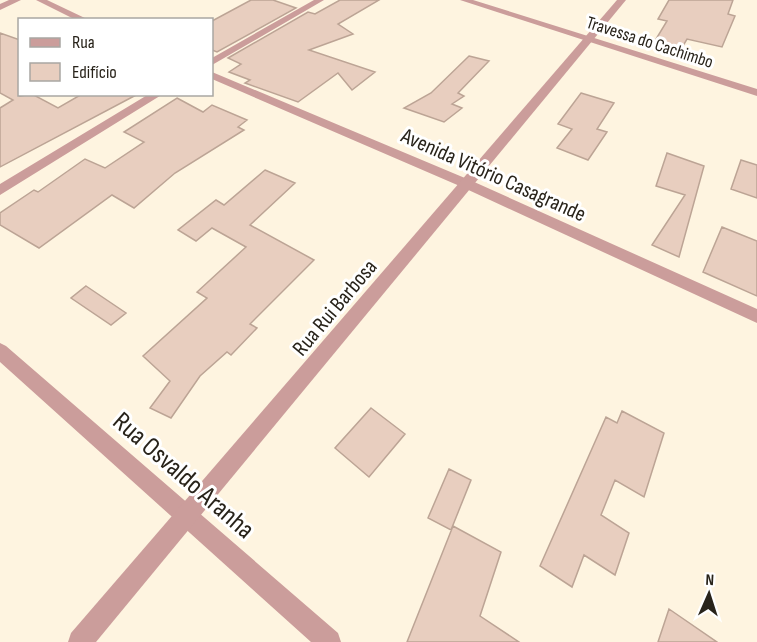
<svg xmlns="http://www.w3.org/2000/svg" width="757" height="642" viewBox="0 0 757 642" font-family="'Sofia Sans Condensed',sans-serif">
  <rect width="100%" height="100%" fill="#fef4e0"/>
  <path fill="#e8cebf" stroke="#bca495" stroke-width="1.5" d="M251,0H273L296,8L217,52L212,50V21Z
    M340,0H379L338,24L353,34L309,50L375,72L352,90L338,73L298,102L245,83L250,80L229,72L241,64L228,58L308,12L315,14Z
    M669,0H733L728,14L735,16L722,47L687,39L680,51L653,44L667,21L658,19Z
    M0,33L20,40V96L32,94L58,108L82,94H138L0,167V108L13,100L0,93Z
    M469,56L489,61L458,93L464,96L452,104L462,108L444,122L404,108L431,93Z
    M581,93L614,103L597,129L607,132L588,160L557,148L572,129L558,124Z
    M177,98L203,112L212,105L247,120L238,127L244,130L175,173L134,208L112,195L39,248L0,225V213L34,190L38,192L85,159L105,168L144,142L124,132Z
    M667,153L704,166L679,257L652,245L685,195L656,186Z
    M741,160L757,165V198L731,189Z
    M265,170L295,183L250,225L314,260L250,324L257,328L231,355L227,352L200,376L171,418L150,408L170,381L143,356L207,298L197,292L246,247L212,228L196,241L178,230L216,200L224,205Z
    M722,227L757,241V296L703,272Z
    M86,286L126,313L111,325L71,298Z
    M371,408L405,434L369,477L335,448Z
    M622,411L664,433L644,497L615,480L601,515L629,533L615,575L584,555L572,587L540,566L606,417L617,423Z
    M449,469L471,480L451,530L428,518Z
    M453,526L501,552L480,616L519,642H407Z
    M669,609L717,642H658Z"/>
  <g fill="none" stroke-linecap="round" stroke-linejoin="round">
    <path fill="#cb9d9b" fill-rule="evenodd" d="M9,0H21L0,10V4Z
      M36,0H47L89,20H76Z
      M314,0H324L212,65V58Z
      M460,0H473L757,89V96Z
      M212,72L472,181L757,309V323L462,187L212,79Z
      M149,94H163L0,195V184Z
      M0,343L6,346L338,633L341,642H311L0,362Z"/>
    <path fill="#cb9d9b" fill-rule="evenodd" d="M617,0H626L96,642H68L71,633Z"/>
  </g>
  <g text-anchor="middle" stroke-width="6" stroke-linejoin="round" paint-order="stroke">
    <g font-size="18" fill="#28231a" stroke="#fff">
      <text transform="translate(650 42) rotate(18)" y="6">Travessa do Cachimbo</text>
    </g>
    <g font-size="22" fill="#28231a" stroke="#fff">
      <text transform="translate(494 174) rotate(24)" y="8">Avenida Vitório Casagrande</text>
      <text transform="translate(334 307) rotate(-50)" y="8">Rua Rui Barbosa</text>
    </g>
    <g font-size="27" fill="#28231a" stroke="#fff">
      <text transform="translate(184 475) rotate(41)" y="9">Rua Osvaldo Aranha</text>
    </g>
  </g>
  <rect x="18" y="18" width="195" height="78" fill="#ffffff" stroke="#a9a7a3" stroke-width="1.5"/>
  <rect x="30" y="38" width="30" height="9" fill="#cb9d9b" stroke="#a9a7a3" stroke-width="1.5"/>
  <text x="72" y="48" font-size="18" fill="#28231a">Rua</text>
  <rect x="30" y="63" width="30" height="18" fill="#e8cebf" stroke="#a9a7a3" stroke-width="1.5"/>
  <text x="72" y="78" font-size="18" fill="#28231a">Edifício</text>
  <g transform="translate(709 594) rotate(3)" stroke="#ffffff" stroke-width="4.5" paint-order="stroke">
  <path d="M0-4.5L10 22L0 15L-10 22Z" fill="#28231a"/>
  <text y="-9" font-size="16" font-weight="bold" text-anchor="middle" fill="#28231a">N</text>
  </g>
</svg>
